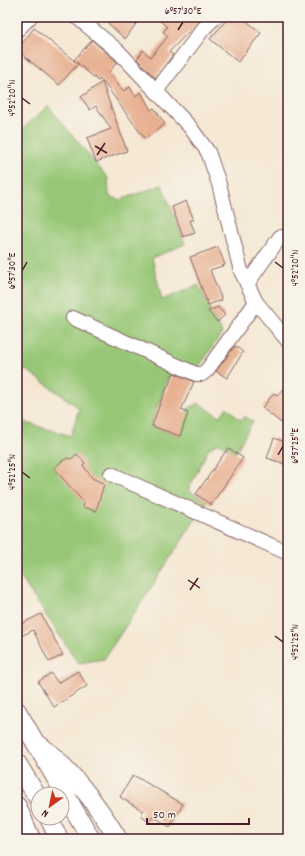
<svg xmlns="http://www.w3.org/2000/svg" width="305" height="856" viewBox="0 0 305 856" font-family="Dekko,sans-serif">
  <rect width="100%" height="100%" fill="#f7f3e8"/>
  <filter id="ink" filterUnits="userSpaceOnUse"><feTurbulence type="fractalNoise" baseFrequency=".025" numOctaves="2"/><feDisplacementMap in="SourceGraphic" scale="8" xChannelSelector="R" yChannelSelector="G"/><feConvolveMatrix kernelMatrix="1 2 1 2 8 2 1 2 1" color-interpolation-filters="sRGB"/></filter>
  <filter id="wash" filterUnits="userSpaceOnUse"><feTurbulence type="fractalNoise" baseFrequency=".012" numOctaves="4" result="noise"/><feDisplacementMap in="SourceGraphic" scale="16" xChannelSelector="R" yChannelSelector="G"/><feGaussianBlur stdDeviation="0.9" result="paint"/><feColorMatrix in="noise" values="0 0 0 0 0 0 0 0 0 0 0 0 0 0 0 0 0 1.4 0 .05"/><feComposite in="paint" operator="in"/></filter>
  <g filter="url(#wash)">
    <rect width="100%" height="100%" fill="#f5e7d3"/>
    <path fill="#97c776" stroke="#707350" d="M48,106L108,178L109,196L120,200L162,185L185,244L152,258L162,300L198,285L222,333L194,374L172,368L150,426L180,436L188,409L198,403L220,417L227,407L240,420L245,417L253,421L235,453L219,443L209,448L188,490L207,502L104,659L78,663L17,572V420L71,436L79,408L28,371L17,366V134Z"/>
    <g id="blocks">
      <path fill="#e7af8f" d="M112,17H141L125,39L108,23Z
        M156,17H203L169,52L173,55L155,78L137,59L143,50L151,57L168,36L163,32L167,27Z
        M229,17H242L261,33L238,62L210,39Z
        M34,28L78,64L59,85L17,50Z
        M92,40L117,62L109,72L123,91L130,87L135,96L141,92L151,110L154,108L165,124L145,139L101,79L98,81L74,60Z
        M102,82L127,151L96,162L87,138L111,129L96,106L90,110L81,97Z
        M186,201L194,220H190L195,233L183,237L172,207Z
        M218,247L225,265L210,270L222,300L208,305L190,257Z
        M218,307L225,315L217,322L208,311Z
        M235,346L243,352L227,378L216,371Z
        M174,373L194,382L181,410L188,413L180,436L152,426L160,403Z
        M288,383V428L262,408L274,393L277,396Z
        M274,438L288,443V465L267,458Z
        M228,448L243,458L211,505L196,494Z
        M77,454L85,463L83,465L92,478L104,484L96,511L83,507L84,503L54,468L62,461L68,458L71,459Z
        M41,614L63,655L49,662L33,630L17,638V626Z
        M78,671L87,686L54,707L38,682L51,673L58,683Z
        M133,775L183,804L170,827L153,816L149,822L141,816L143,811L120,797Z"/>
    </g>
  </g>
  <g filter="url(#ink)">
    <use href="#blocks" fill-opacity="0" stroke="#866566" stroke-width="1"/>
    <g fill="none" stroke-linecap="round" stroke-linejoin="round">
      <defs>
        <path id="minor" d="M77,17L119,52L190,127L208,152L219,184L241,271L256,302L288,341
          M17,30L30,17
          M156,91L204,28L215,17
          M247,284L280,237
          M73,318L196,374H202L207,370L256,302
          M111,474L288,553"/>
        <path id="major" d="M17,711L91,839
          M41,746C73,772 97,804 118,839
          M17,763L38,798
          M17,806L31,839
          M49,818L59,839"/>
      </defs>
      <use href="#minor" stroke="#866566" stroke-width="16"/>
      <use href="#major" stroke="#866566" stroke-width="20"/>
      <use href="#minor" stroke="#fff" stroke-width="14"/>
      <use href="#major" stroke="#fff" stroke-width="18"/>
    </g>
  </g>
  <path fill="none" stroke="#4a1f2b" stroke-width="1.5" d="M178,30L183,22M22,98L30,104M95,146L107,153M97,155L105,143M275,262L283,268M22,271L27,262M278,455L283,446M22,472L30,478M188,580L200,588M190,590L198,578M275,636L283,642"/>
  <rect width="305" height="856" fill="none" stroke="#f7f3e8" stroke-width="44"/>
  <g transform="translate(50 806) rotate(213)"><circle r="19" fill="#f7f3e8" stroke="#b29e9c"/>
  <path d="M0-3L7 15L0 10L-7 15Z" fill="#c8321e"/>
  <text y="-6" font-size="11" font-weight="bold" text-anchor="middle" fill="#4a1f2b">N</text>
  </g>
  <path d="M147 818v6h102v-6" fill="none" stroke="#4a1f2b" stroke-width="2"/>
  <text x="153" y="818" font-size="12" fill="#4a1f2b" stroke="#f7f3e8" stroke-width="3" paint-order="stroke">50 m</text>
  <rect x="22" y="22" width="261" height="812" fill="none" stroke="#4a1f2b" stroke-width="1.5"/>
  <g font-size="10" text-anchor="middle" fill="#4a1f2b">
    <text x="183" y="14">6°57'30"E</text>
    <text transform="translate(11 98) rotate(-90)" y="4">4°52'20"N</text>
    <text transform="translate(294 268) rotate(-90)" y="4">4°52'20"N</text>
    <text transform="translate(11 271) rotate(-90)" y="4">6°57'30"E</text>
    <text transform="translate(294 446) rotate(-90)" y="4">6°57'25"E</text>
    <text transform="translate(11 472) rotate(-90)" y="4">4°52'25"N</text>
    <text transform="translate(294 642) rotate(-90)" y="4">4°52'25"N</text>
  </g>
</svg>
